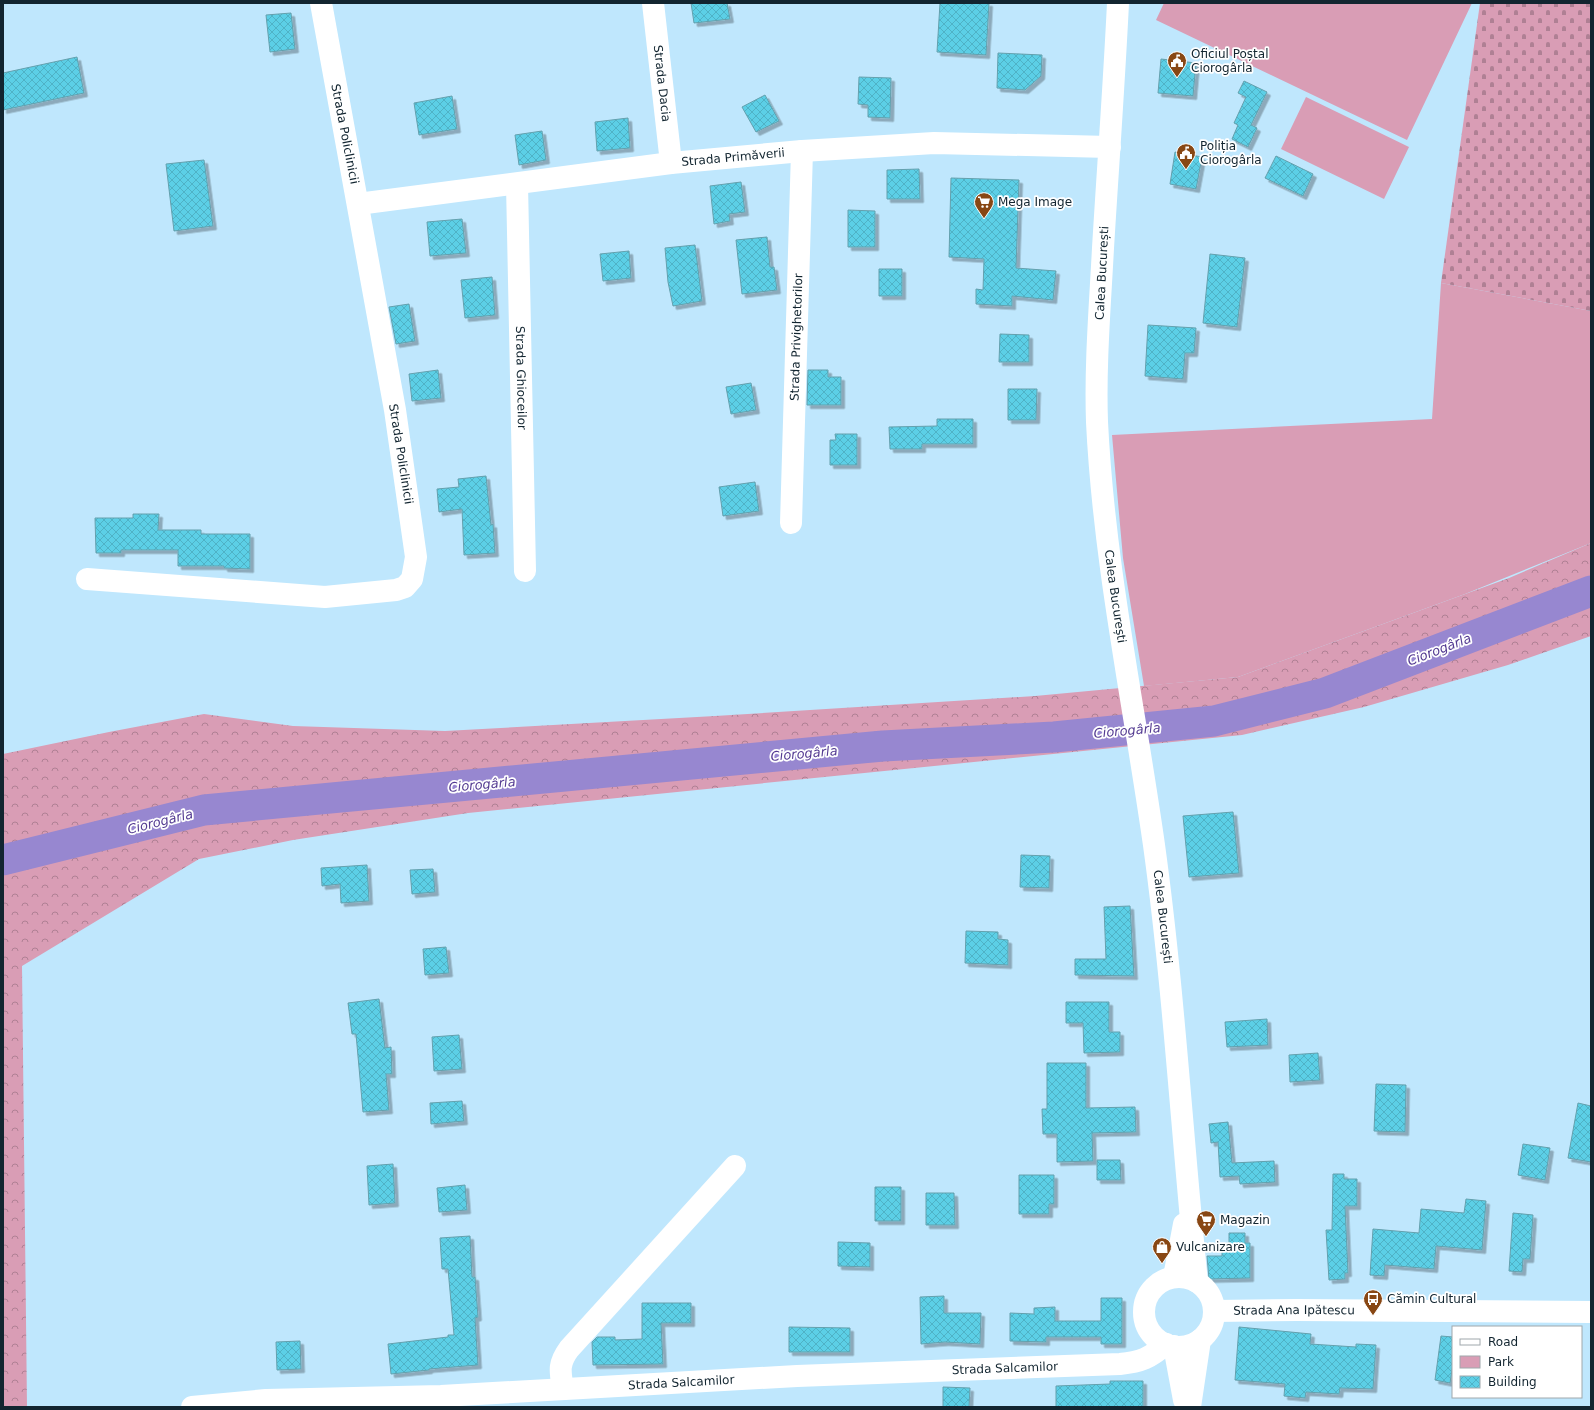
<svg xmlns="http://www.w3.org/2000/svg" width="1594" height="1410" viewBox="0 0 1594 1410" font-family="'DejaVu Sans',sans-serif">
  <defs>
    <pattern id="forest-crowns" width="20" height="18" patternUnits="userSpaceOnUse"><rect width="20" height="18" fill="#d99db5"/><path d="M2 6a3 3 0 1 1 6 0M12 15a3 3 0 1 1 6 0" fill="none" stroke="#af8094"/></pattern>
    <pattern id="cemetery-stones" width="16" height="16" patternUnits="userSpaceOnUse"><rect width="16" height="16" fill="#d99db5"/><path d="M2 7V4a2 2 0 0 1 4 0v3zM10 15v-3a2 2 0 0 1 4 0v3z" fill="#af8094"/></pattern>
    <pattern id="building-cross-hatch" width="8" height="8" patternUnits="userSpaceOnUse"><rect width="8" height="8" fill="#5ccfe6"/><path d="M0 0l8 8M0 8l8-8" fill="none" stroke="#4fb2c6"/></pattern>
    <filter id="shadow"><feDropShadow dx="3.5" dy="3.5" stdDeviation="0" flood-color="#0004"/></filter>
  </defs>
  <rect width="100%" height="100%" fill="#bfe7fd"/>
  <path fill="#d99db5" d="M1164,3H1472L1407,140L1156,20Z
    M1306,97L1409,147L1384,199L1281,149Z
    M1441,283L1591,311V543L1465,594L1238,677L1144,686L1123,558L1112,435L1432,419Z"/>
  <path fill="url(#forest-crowns)" d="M1591,543V636L1508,665L1364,707L1242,735L468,813L293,840L199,859L22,966L27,1407H3V754L109,732L204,714L293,726L445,731L715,716L1035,696L1238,677L1509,578Z"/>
  <path fill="url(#cemetery-stones)" d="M1480,3H1591V311L1441,283Z"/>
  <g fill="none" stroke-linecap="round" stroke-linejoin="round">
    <path stroke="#9787d0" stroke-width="31" d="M3,860L204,810L883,746L1054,737L1214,721L1325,693L1591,591"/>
  </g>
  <path fill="url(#building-cross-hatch)" stroke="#64a0ad" filter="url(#shadow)" d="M691,3H727L730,19L694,23Z
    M940,3H989L986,55L937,52Z
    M291,13L295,49L270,52L266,15Z
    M998,53L1042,55L1041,76L1025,90L997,88Z
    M77,57L84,93L3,110V73Z
    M1161,59L1196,63L1193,96L1158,93Z
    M859,77L891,78L890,118L868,117V105L858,104Z
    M1244,81L1267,92L1251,125L1257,128L1248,147L1232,139L1238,125L1234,123L1246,97L1238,93Z
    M765,95L779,121L756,132L742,107Z
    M452,96L457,129L419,135L414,103Z
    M628,118L630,148L597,151L595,122Z
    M542,131L546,160L519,165L515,135Z
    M1175,152L1202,157L1196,189L1170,184Z
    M1276,156L1313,174L1303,196L1265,178Z
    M204,160L213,226L174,231L166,164Z
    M919,169L920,199H887V170Z
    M951,178L1019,180L1016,268L1056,271L1053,300L1012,296V306L976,304V289L983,290L984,259L949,257Z
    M741,182L745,212L729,214L730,221L714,224L710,186Z
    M848,210L875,211V247H848Z
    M462,219L466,253L430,256L427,222Z
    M767,237L770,267H774L777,290L742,294L736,240Z
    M695,245L702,301L673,306L668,282L665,248Z
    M629,251L631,278L603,281L600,254Z
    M1210,254L1245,258L1237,327L1203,323Z
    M879,269H902V296H879Z
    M492,277L495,315L465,318L461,280Z
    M409,304L415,341L396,344L389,307Z
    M1148,325L1196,328L1194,353H1185L1183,379L1145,376Z
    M1000,334L1029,335V362H999Z
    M438,370L441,398L412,401L409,374Z
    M808,370H828V377H841V405H807Z
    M751,383L756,410L731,414L726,387Z
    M1008,389H1037L1036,420H1008Z
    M937,419H973V444H922V449H890L889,427L937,426Z
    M835,434H857V465H830V440H836Z
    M486,476L491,525L493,524L495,553L464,555L462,509L439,512L437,489L459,487L458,479Z
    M755,482L759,511L723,516L719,487Z
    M133,514H159L158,530H201V534H250V569L224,568V566H178V550H121V553H96L95,518H133Z
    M1233,812L1239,873L1189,877L1183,816Z
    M1021,855L1050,856L1049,888L1020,887Z
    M367,865L369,901L341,903L340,884L322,886L321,868Z
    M433,869L435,892L412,894L410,870Z
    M1130,906L1134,976L1075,975V959H1106L1104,907Z
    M966,931L998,932V939L1008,940V965L965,963Z
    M446,947L449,973L425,975L423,949Z
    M379,999L385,1048L391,1047L392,1074H386L389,1110L363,1112L356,1034H352L348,1003Z
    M1066,1002H1109V1032H1120V1052L1084,1053L1083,1023H1066Z
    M1267,1019L1268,1045L1227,1047L1225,1022Z
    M459,1035L462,1069L434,1071L432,1037Z
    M1318,1053L1320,1080L1290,1082L1289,1055Z
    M1047,1063H1086V1108L1135,1107L1136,1132L1092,1133L1093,1161L1057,1162V1134H1043L1042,1109H1047Z
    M1376,1084L1406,1085L1405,1132L1374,1131Z
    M462,1101L464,1121L431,1124L430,1103Z
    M1578,1103L1591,1106V1162L1568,1158Z
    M1228,1122L1232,1163L1274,1161L1275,1182L1240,1184L1239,1176L1220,1177L1218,1142L1211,1143L1209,1124Z
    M1523,1144L1550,1148L1545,1180L1518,1175Z
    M1097,1160H1120L1121,1180H1097Z
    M393,1164L395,1203L369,1205L367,1166Z
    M1333,1174H1344V1179H1357V1206H1345L1348,1273H1345V1279L1329,1280L1326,1230H1332Z
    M1019,1175H1054V1204H1049V1214H1019Z
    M465,1185L467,1210L439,1212L437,1188Z
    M875,1187H901V1221H875Z
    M926,1193H954L955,1225H926Z
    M1466,1199L1486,1201L1482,1250L1436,1246L1434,1269L1385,1265L1384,1276L1370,1275L1373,1229L1419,1233L1421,1209L1464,1213Z
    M1513,1213L1533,1215L1530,1259H1523L1522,1272L1509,1271Z
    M1229,1233H1245V1243H1250V1278L1209,1279L1207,1256H1222V1249L1229,1248Z
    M470,1236L472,1277H475L478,1317L475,1318L478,1365L429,1369V1370L391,1374L388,1344L448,1337V1335H454L448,1269H442L440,1238Z
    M838,1242L870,1243V1267L838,1266Z
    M944,1296V1313H981L980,1344L945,1342L921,1344L920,1297Z
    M1101,1298H1122V1344H1101V1337H1046V1342L1010,1341V1313L1034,1314V1308L1055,1307V1321H1101Z
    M642,1303H691V1323H661L663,1364L593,1365L592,1342L597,1337H615V1340L642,1339Z
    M789,1327L850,1328V1352H789Z
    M1239,1327L1311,1334L1310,1344L1356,1347V1344L1376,1345L1373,1389L1340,1388L1339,1394L1306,1392L1305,1398L1284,1396L1285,1384L1235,1380Z
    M1441,1336L1453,1337V1364L1450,1383L1435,1380Z
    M300,1341L301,1369L277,1370L276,1342Z
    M1110,1381H1143V1407H1056V1386L1110,1384Z
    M943,1387L970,1388L969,1407H943Z"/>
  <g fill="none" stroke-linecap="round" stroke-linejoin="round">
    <g stroke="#fff" stroke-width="22">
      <path id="s1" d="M653,3L671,163"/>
      <path id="s2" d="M517,184L525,571"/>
      <path id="s3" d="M358,204L671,163L802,151L934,143L1110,147"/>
      <path id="s4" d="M791,523L802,151"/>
      <path d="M87,579L325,597L396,590L405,587L412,579L416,557L395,410L321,3"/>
      <path d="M563,1389C560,1371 558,1364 569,1349L735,1166"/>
      <path id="s5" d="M192,1407L266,1400L441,1396L797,1376L1120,1364C1141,1362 1150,1358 1166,1344"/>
    </g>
    <g stroke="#fff" stroke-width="22">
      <path id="s6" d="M1118,3C1114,85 1108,166 1103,248C1100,306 1095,365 1097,422C1104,565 1134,704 1154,845C1174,990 1182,1136 1197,1282"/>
      <path d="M1174,1277L1184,1224"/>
      <circle cx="1179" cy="1312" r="35"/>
      <path id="s7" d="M1214,1311L1297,1310L1591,1312"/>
      <path d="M1174,1346L1184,1400"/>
      <path d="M1190,1407L1200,1340"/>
    </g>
  </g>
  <defs>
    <symbol id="civic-pin" viewBox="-11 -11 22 30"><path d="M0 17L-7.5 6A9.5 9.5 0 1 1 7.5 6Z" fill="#884714" stroke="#fff"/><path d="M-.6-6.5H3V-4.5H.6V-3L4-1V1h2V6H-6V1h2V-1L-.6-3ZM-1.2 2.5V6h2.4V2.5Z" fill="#fff"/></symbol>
    <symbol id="supermarket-pin" viewBox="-11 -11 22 30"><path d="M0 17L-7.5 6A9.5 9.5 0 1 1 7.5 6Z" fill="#884714" stroke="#fff"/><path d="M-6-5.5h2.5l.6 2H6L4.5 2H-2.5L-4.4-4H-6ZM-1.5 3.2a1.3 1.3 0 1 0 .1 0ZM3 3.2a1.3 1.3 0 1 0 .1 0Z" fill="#fff"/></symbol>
    <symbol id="shop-pin" viewBox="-11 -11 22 30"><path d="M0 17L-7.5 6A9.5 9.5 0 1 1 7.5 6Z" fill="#884714" stroke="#fff"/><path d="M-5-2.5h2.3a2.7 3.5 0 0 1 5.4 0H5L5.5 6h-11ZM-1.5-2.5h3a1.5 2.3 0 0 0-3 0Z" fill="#fff"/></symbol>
    <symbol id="bus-pin" viewBox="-11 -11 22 30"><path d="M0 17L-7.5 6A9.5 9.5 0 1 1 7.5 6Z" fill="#884714" stroke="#fff"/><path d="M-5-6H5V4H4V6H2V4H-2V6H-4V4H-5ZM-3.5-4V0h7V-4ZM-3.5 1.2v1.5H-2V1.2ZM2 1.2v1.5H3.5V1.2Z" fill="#fff"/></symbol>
  </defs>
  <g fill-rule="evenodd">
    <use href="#civic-pin" x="1166" y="50" width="22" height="30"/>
    <use href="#civic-pin" x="1175" y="142" width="22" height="30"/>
    <use href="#supermarket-pin" x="973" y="191" width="22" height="30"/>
    <use href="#supermarket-pin" x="1195" y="1209" width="22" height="30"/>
    <use href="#shop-pin" x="1151" y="1236" width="22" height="30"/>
    <use href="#bus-pin" x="1362" y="1288" width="22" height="30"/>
  </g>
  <g text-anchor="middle" stroke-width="3.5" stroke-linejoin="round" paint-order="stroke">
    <g font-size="12" fill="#122530" stroke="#fff" text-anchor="start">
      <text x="1191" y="58">Oficiul Poștal<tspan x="1191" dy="14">Ciorogârla</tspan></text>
      <text x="1200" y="150">Poliția<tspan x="1200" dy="14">Ciorogârla</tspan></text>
      <text x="998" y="206">Mega Image</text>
      <text x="1220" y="1224">Magazin</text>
      <text x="1176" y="1251">Vulcanizare</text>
      <text x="1387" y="1303">Cămin Cultural</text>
    </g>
    <g font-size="12" fill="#122530" stroke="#fff">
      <text dy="4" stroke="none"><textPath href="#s1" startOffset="81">Strada Dacia</textPath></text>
      <text transform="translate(345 134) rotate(79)" y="4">Strada Policlinicii</text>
      <text dy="4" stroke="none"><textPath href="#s3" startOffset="378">Strada Primăverii</textPath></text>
      <text transform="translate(1102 273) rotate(-87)" y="4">Calea București</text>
      <text dy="4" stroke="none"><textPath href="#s4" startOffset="186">Strada Privighetorilor</textPath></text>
      <text dy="4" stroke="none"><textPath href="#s2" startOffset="194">Strada Ghioceilor</textPath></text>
      <text transform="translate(401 454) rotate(81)" y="4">Strada Policlinicii</text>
      <text dy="4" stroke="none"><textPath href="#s6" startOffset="595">Calea București</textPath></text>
      <text dy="4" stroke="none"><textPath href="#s6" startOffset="919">Calea București</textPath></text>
      <text dy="4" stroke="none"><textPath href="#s7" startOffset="80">Strada Ana Ipătescu</textPath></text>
      <text dy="4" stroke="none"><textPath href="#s5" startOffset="814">Strada Salcamilor</textPath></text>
      <text dy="4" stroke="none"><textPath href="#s5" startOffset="490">Strada Salcamilor</textPath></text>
    </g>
    <g font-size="13" font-style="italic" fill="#543b92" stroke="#fff">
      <text transform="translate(1439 649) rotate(-21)" y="5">Ciorogârla</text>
      <text transform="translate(1127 730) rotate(-5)" y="5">Ciorogârla</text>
      <text transform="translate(804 753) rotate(-5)" y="5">Ciorogârla</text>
      <text transform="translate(482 784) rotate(-5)" y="5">Ciorogârla</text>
      <text transform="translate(160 821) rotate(-14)" y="5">Ciorogârla</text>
    </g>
  </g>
  <rect width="1594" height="1410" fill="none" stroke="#122530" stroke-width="8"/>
  <rect x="1452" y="1326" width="130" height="72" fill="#ffffff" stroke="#a0a8ac"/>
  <rect x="1460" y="1339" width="20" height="6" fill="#ffffff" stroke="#a0a8ac"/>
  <text x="1488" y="1346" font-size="12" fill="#122530">Road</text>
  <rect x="1460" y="1356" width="20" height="12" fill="#d99db5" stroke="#a0a8ac"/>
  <text x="1488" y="1366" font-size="12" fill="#122530">Park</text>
  <rect x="1460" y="1376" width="20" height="12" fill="url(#building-cross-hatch)" stroke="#a0a8ac"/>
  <text x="1488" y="1386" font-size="12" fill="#122530">Building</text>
</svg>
